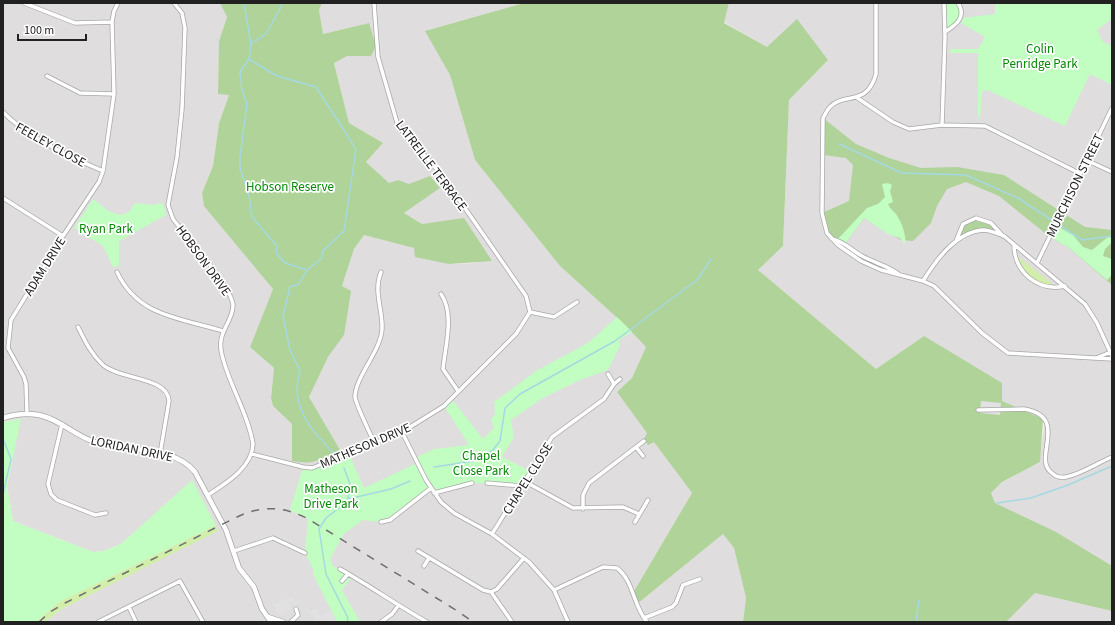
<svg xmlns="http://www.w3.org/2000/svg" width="1115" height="625" viewBox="0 0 1115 625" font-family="'Source Sans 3',sans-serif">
  <rect width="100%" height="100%" fill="#f2ede7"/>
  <path fill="#dfddde" d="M3,3H220L227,17L219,41L218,93L229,95L219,123L213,166L202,193L204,205L273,289L250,347L274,368L271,398L273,406L292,424V461L316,410L309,397L328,357L344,335L342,286L354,249L364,235L414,248L455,264L476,263L464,219L422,224L404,213L440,188L409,184L398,180L389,183L366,162L383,143L349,123L334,62L347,56H371L369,23L323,34L319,10L322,3H524L426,31L450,75L475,160L560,266L625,325L646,347L632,378L617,392L692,493L633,593L637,604L723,534L734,548L746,598L743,622H45L62,609L218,530L192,481L121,544L104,551L93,552L13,521L7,486L20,419L3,422Z
    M729,3H1112V567L995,504L991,493L1002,482L1039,463L1045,421L1002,401L924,336L876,369L758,270L783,246L789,100L828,60L767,47L724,22Z
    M1035,593L1112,611V622H1006Z"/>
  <path fill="#d1eeaa" d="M1016,255L1054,285L1050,287C1030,279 1024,274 1016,255Z
    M216,525L218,531L62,609L45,622H36L59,602Z"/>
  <path fill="#afd399" d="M220,3H322L319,10L323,34L369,23L376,46L371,56H347L334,63L349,123L383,143L366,162L389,183L398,180L409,184L430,176L440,188L404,213L422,224L464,218L492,261L449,264L415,257L414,248L364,235L354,249L342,286L351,291L344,335L328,357L309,397L340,450C322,460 313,465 292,461V424L273,406L271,398L274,368L250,347L273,289L204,206L202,193L213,166L219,123L229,95L218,94L219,41L227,17Z
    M524,3H729L724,23L767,47L797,19L828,60L789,100L783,246L758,270L876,369L924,336L1002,383V401L1043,419L1040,462L1002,482L991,493L995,503L1056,532L1112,566V611L1035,593L1006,622H743L746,598L734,548L723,534L637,604L633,593L692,493L654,442L648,445L644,439L647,433L617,392L632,378L646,347L625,325L560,266L475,160L450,75L425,31Z
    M823,118L856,144L889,158L921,168L957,167L1004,175L1085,227L1112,230V285L1068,247L1050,237L999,196L966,182L947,189L937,206L931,223L913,241L901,240L864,218L845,244C826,236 827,232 822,213L849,201L853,165L846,158L823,155Z
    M975,221C984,222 993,224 997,233C985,224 973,232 961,237L960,235C963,227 966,223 975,221Z"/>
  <path fill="#c2fdc2" d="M945,3H957L960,9L958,21L947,28Z
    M995,3H1112V19L1097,30L1103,42L1112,45V85L1090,74L1065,126L987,90L982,92L980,118L978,117V53H950L951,49H978L985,37L961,23L964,18L995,14Z
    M888,183L892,185L890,191L893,202L888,204C890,209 893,210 896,214C901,221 907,236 905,244L900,238L888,234L864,218L845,244L837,240L867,208L878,204L885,197L882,184Z
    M93,199L110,212L122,215L130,211L135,203L153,205L163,203L166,215L119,241V266L113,267L103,246L74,228Z
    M1055,225L1073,235L1083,247L1092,250L1108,237L1112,238V242L1105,249L1103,256L1112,259V275L1107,280L1068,247L1050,237Z
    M617,317L632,332L619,340L620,346L608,370L580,380L543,398L511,420L514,437L502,457L530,471L521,486L516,485L472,483L438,492L431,488L390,520L381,522L363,520L344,534L330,559L333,566L352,576L342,590L360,622H337L313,574V569L305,553L308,519L290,510L303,467L312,468L349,454L364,488L417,463L415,458L434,449L469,445L444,406L451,398L483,439L494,428L491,420L495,413L494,402L536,371L588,343Z
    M21,419L7,486L13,521L93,552L104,551L121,544L192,480L216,525L59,602L36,622H3V422Z"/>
  <path fill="#e1e1e1" d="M981,401L1001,403L1000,415L980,413Z
    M292,596L295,602L299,600L300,602L294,605L293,602L290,604L292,609L279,616L274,605Z
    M306,608L311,611L315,608L322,619L321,616L330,610L336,621L315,622L314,617L304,610Z"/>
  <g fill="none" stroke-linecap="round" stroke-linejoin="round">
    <path stroke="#a5d9e2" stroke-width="1.5" d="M244,3L251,44
      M283,3L266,34L251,44L249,59L277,76L316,87L356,149L344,231L323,251L321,259L307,270L299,284L290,287L283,316L290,350L300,371C289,405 311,431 334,453
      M249,59L240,72L242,90L247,104L240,156V168L249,196L252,217L277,246L276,253L285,263L307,270
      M839,144L902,173L966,175L1018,198L1053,221
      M1059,225L1082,240L1112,236
      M3,439L11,459L3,494
      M434,467L474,461L492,451L500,441L505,408L520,394L615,341L697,280L711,259
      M344,468L350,484L348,499L343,505L326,518L319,529L326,574L348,618L347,622
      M348,499L391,489L410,481
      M997,503L1031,498L1068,485L1112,466
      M916,622L919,600"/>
    <defs>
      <path id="minor" d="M24,3L75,23L112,22
        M174,3L182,13L185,28L182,109L177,157L168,205L173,219C186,236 233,288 233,306C232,324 216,332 222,355C229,385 248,413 253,444C252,468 226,483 208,495
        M374,3L378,57L398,126L442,175L526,296L530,312
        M876,3V74C867,107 844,92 830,107C827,110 825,115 823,118L822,213L827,233L838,245L861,261L881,270L923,281L934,286L982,333L1008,353L1112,359
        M945,32C956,25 967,17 958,3
        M47,76L80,93L114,94
        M856,97L893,122L909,129L942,125L985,126L1079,173
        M3,112C26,136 72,158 103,171
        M942,125L945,37L944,3
        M1086,160L1112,172
        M3,198L63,236
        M832,239C844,241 852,251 862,256C875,263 889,266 900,275
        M956,241L963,224L976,218L991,223L1003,236
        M1014,245C1014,272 1038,292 1065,286
        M1037,263L1112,108
        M117,272C138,317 181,318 223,331
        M923,281C936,260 956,232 983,230C990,230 998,234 1004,236L1085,304L1097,323L1112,356
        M441,294C455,314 445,347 443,369L458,391
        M530,312L554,317L577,302
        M78,327C85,341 91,354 103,365C121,380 168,377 169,401L160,454
        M1096,358L1111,352
        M608,374L614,384
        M978,410L1024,409C1071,417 1031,459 1052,473C1056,477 1061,478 1066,477C1082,474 1097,463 1112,457
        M27,414L26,384L24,377L8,348L11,320L63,236L99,182L103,171L114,94L112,22L114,11L118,3
        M62,424L48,484L51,494L57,500L95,515L106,513
        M402,432L426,480L441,502L454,513L492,534L529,562L554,590L568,622
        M374,442C370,433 356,405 355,397C355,377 381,351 382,329C383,309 373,292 381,272
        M636,447L643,456
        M252,454L303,467L312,468L402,432L444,406L516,334L530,312
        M524,481L573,508L623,507L639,514
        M487,483L521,486
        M434,493L472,483
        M583,509V495L589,483L644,441
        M381,522L390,520L431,488
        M635,522L648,500
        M492,534L552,437L604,399L614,384L620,379
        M234,551L273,538L305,553
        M418,551L483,590L491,592L512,622
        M424,566L429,558
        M340,569C370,586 397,605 427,622
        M342,581L348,574
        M554,590L603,567L617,568C634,581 633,606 647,622
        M491,592L497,589L524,558
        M129,607L136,622
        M644,618L672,607L676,603L683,585L700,579
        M98,622L180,581L203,622
        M291,622L298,615L296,609
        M381,622L392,614L398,606"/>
      <path id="tertiary" d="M3,418C15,414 27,413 39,415C59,419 73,434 92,441C122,452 174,445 195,472L226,530L239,568L254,587L262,609L271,622
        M268,617L283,622"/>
    </defs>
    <use href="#minor" stroke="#a8a8a8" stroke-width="5"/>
    <use href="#tertiary" stroke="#a8a8a8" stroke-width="6"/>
    <use href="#minor" stroke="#fff" stroke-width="3.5"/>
    <use href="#tertiary" stroke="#fff" stroke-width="4.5"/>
    <path stroke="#6f6f6f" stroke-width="1.5" stroke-dasharray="8 8" stroke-linecap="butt" d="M39,622L50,612L65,603L237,517C262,505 285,506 310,520L459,612L473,622"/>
  </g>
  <g text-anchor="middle" stroke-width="3.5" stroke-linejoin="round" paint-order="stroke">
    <g font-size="13" fill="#048905" stroke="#fff">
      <text x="1040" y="53">Colin<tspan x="1040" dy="15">Penridge Park</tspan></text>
      <text x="290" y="191">Hobson Reserve</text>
      <text x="106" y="233">Ryan Park</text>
      <text x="481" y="460">Chapel<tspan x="481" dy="15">Close Park</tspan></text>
      <text x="331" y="493">Matheson<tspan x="331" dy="15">Drive Park</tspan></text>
    </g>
    <g font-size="13" fill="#212121" stroke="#fff">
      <text transform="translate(51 144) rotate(29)" y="5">FEELEY CLOSE</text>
      <text transform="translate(432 165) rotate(53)" y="5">LATREILLE TERRACE</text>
      <text transform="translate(1074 185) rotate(-64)" y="5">MURCHISON STREET</text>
      <text transform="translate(204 260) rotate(54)" y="5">HOBSON DRIVE</text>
      <text transform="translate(44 266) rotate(-58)" y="5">ADAM DRIVE</text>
      <text transform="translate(365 445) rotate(-23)" y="5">MATHESON DRIVE</text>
      <text transform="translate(132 448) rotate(12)" y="5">LORIDAN DRIVE</text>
      <text transform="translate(527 478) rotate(-58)" y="5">CHAPEL CLOSE</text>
    </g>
  </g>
  <rect width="1115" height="625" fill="none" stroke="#212121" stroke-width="8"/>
  <path d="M18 34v6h68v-6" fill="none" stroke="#212121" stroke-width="2"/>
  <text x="24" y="34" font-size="12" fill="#212121" stroke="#ffffff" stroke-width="3" paint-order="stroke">100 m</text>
</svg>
